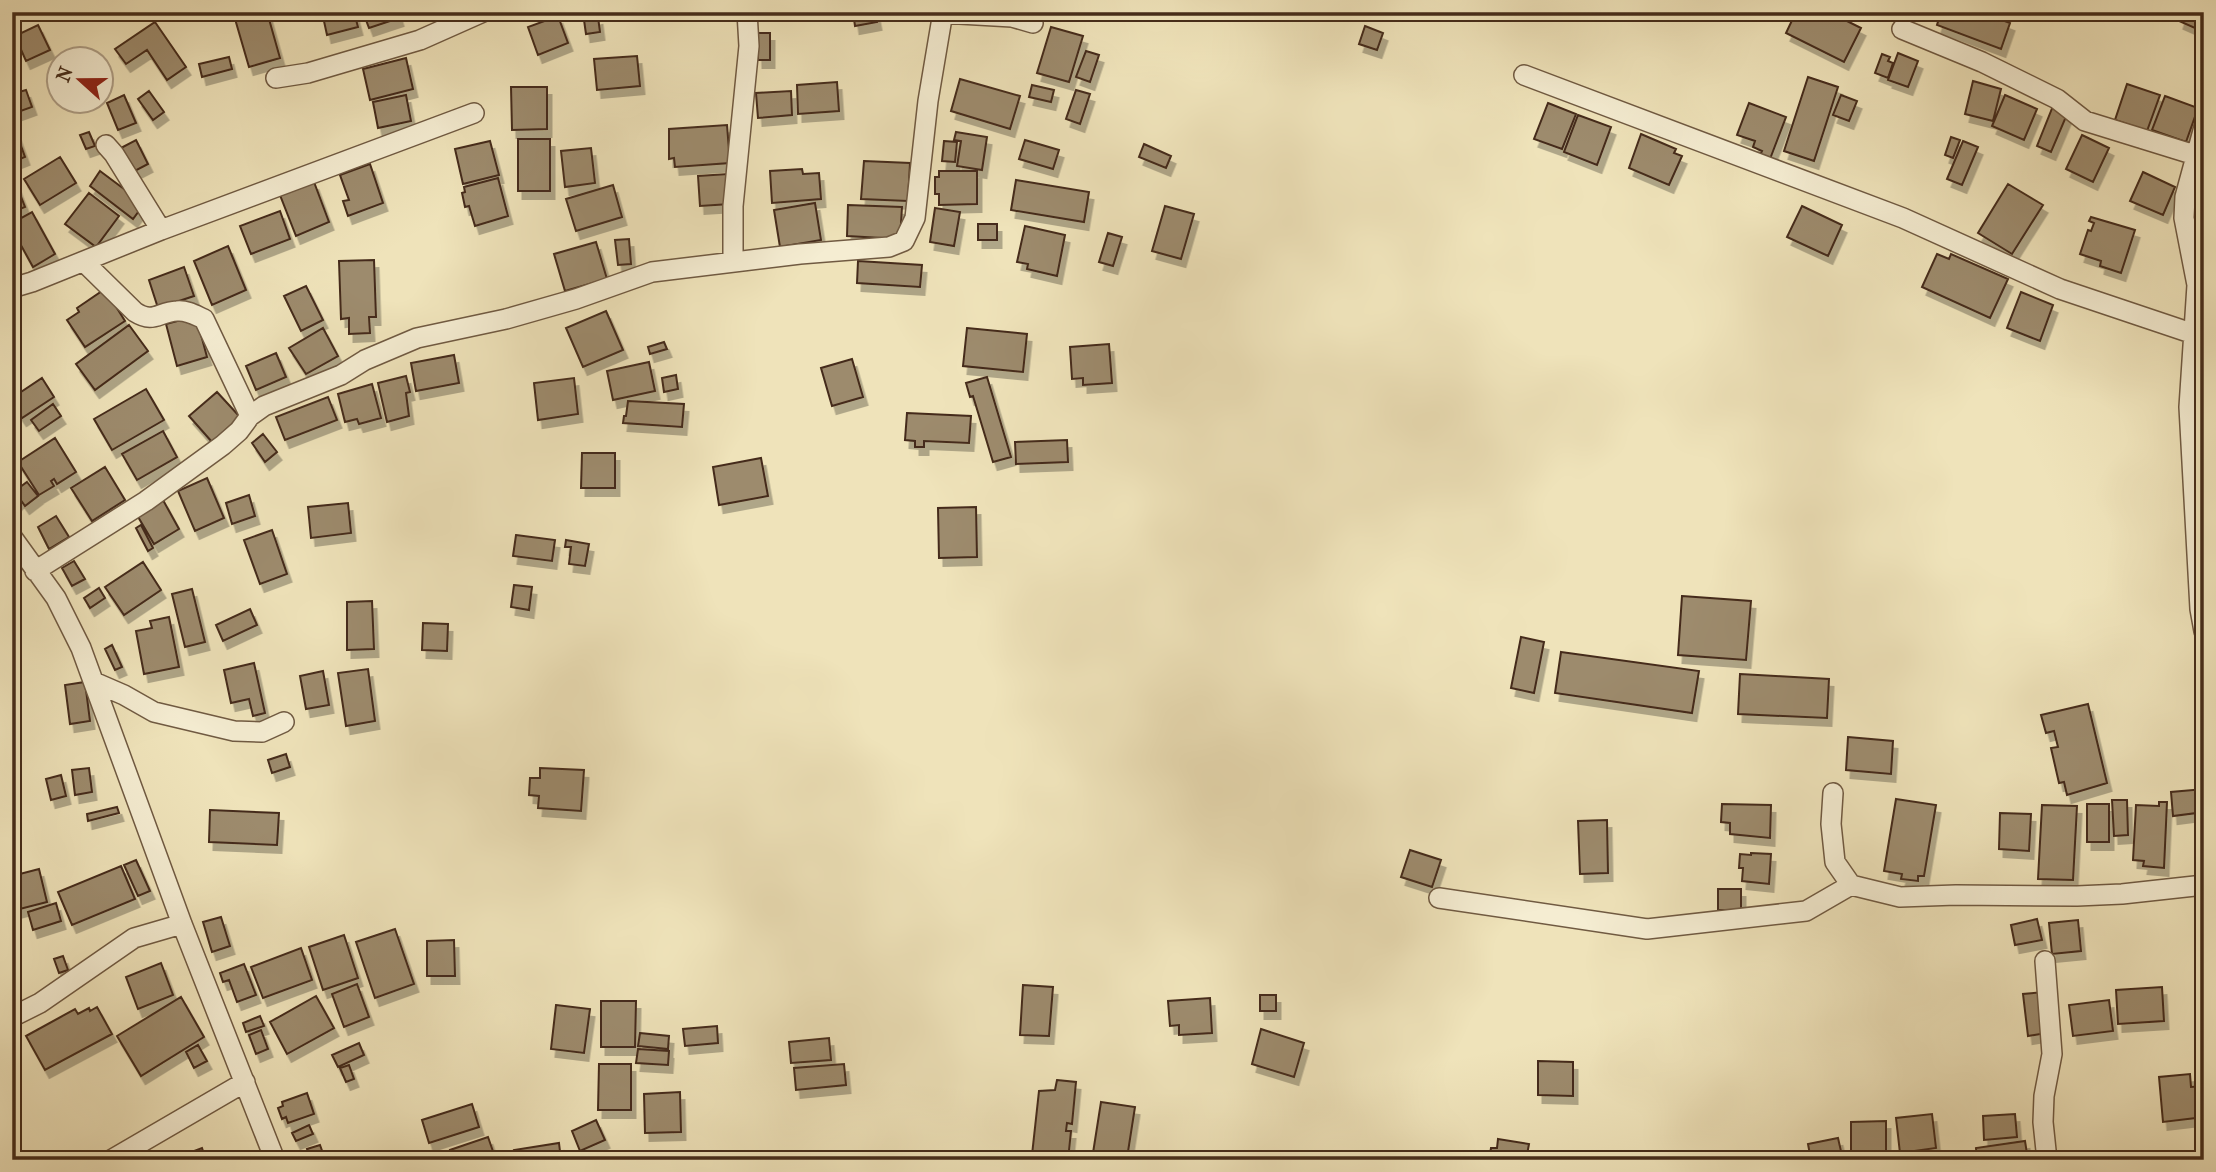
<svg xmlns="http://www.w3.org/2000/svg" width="2216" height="1172" viewBox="0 0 2216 1172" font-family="'IM FELL French Canon',serif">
  <defs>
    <filter id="shadow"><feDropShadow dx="4.5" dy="8" stdDeviation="0" flood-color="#0004"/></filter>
  </defs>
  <rect width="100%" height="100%" fill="#efe3ba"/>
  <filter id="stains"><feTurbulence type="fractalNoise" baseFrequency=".00286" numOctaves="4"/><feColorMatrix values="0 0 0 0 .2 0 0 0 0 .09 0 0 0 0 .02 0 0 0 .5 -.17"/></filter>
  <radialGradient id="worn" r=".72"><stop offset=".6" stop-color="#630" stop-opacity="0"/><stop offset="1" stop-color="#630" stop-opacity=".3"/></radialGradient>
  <path fill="#9d8b6d" stroke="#452c1a" stroke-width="2" filter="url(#shadow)" d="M233,12H267L280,58L249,67Z
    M322,12H354L358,27L327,35Z
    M363,12H397L399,18L369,28Z
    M853,12H875L877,22L855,26Z
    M1796,12H1829L1861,28L1844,62L1786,33Z
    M1941,12H1981L2010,23L2001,49L1937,25Z
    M2182,12H2204V32L2179,21Z
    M558,16L568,43L538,55L528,27Z
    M598,17L600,32L586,34L584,20Z
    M155,22L186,67L167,80L147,50L126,64L115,49Z
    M38,25L50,50L26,61L15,36Z
    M1365,26L1383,33L1377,50L1359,44Z
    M1051,27L1083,36L1069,82L1037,73Z
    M757,33H770V60H758Z
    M1086,51L1099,55L1090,82L1076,77Z
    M1898,53L1918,61L1908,87L1888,80Z
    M1882,54L1890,57L1888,61L1893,63L1888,78L1875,73Z
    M637,56L640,86L597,90L594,59Z
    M229,57L232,69L202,77L199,64Z
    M406,58L413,89L370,100L363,69Z
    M1808,77L1838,87L1814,161L1784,151Z
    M960,79L1020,96L1010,129L951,111Z
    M1973,81L2001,89L1993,121L1965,114Z
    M837,82L839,111L798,114L797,85Z
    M2127,84L2160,95L2147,131L2115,120Z
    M1032,85L1054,90L1051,102L1029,97Z
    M511,87H547V129L512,130Z
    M26,90L32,107L12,114V94Z
    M1076,90L1090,94L1080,124L1066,119Z
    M149,91L164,112L153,120L138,99Z
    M791,91L792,115L758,118L756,93Z
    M124,95L136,123L118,130L107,103Z
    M406,95L411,121L378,128L373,102Z
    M1841,95L1857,101L1849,121L1833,115Z
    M2005,95L2037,109L2024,140L1992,126Z
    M2165,96L2198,108L2186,142L2152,130Z
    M1548,103L1576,114L1562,149L1534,139Z
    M1749,103L1786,117L1770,159L1760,155L1762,151L1753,147L1755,141L1737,135Z
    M2053,106L2068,112L2051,152L2037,146Z
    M1578,115L1611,127L1597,165L1564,152Z
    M12,121L25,157L12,162Z
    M727,125L730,163L675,167L674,158L669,159V129Z
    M89,132L95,146L86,149L80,135Z
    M956,132L987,137L982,170L957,166L961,141L954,140Z
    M1641,134L1676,149L1674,153L1682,156L1669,185L1629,168Z
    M2082,135L2109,148L2093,182L2066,169Z
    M1951,137L1960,140L1953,158L1945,155Z
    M518,139H550V191H518Z
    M136,140L148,164L131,173L119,149Z
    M1025,140L1059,150L1053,169L1019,159Z
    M490,141L499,175L463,184L455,149Z
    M944,141L957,142L955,162L942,161Z
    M1963,141L1978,147L1962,185L1947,179Z
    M1144,144L1171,156L1166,168L1139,157Z
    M591,148L595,183L565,187L561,151Z
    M60,157L76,183L40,205L24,179Z
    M864,161L910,163L908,201L861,199Z
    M370,164L383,203L348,216L343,201L349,200L340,175Z
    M802,169L803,174L819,173L821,199L772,203L770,171Z
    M100,171L144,204L133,219L90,186Z
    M939,171H977V204L939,205V194H935V177H939Z
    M2143,172L2175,187L2163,215L2130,201Z
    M728,174L730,204L700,206L698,176Z
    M498,178L508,216L475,226L469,206L465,207L462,193L465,192L464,187Z
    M1016,180L1089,192L1084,222L1011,210Z
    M314,182L329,222L296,236L280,195Z
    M16,184L25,207L12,212V185Z
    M2008,184L2043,205L2012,254L1978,233Z
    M613,185L622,217L576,231L566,199Z
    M89,193L119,216L96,247L65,224Z
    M815,203L821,240L780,247L774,210Z
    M848,205L902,207L900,239L847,236Z
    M1165,206L1194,214L1181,259L1152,251Z
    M1802,206L1842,225L1828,256L1787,237Z
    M935,208L960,212L954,246L930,242Z
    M280,211L290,239L251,254L240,226Z
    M32,212L55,254L33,267L12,229V223Z
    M2091,217L2135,230L2121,273L2100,266L2101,261L2080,254L2088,230L2091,231L2094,223L2089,221Z
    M978,224H997V240H978Z
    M1025,226L1065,235L1057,276L1027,269L1028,264L1017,262Z
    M1108,233L1122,237L1113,266L1099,262Z
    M629,239L631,264L618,265L615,240Z
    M596,242L607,279L565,291L554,254Z
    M228,246L246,290L212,305L194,261Z
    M1937,254L1949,259L1951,254L2008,279L1990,318L1922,287Z
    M374,260L376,317H369L370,333L349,334V318L341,319L339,261Z
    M858,261L922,265L920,287L857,283Z
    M184,267L194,296L158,308L149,280Z
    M306,286L323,320L301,331L284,296Z
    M105,289L125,321L85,347L67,320L79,312L77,308Z
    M2021,292L2053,305L2040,341L2007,328Z
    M606,311L623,350L583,367L566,328Z
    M196,316L207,357L177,366L166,324Z
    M129,325L148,351L95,390L76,364Z
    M323,328L338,356L306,374L289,348Z
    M967,328L1027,334L1023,372L963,366Z
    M664,342L667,349L650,354L648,347Z
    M1109,344L1112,383L1083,385V378L1072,379L1070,347Z
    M276,353L286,377L256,390L246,366Z
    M454,355L459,383L416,391L411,363Z
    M852,359L863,397L832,406L821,368Z
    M649,362L655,391L613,400L607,371Z
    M676,375L678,389L664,392L662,378Z
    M406,376L410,392L406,393L409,416L387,422L378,383Z
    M987,377L1011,457L993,462L973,396L970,397L966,383Z
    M42,378L54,397L22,418L12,403V398Z
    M574,378L578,414L538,420L534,383Z
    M372,384L381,418L359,424L357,419L345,422L338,394Z
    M146,389L164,420L112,450L94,419Z
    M217,392L240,417L212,442L189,416Z
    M328,397L337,420L285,440L276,417Z
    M628,401L684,404L682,427L623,423L624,416H626Z
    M53,404L61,416L39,431L31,420Z
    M907,413L971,416L969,443L924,441V447H915V441L905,440Z
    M163,431L177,457L137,480L122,454Z
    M263,434L277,452L265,462L252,443Z
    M55,438L76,472L57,484L54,479L51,481L54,486L39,495L18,462Z
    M1067,440L1068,462L1016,464L1015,442Z
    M582,453H615V488H581Z
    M761,458L768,496L719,505L713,467Z
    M105,467L125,500L92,521L71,488Z
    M207,478L224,518L195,531L178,491Z
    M27,482L38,496L25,506L20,499L17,502L12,493Z
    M249,495L255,516L232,524L226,503Z
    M163,500L179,529L154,544L137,515Z
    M348,503L351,533L311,538L308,507Z
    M976,507L977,557L939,558L938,508Z
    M56,516L69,537L49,549L38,527Z
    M141,525L153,548L148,551L136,528Z
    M272,530L287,574L260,584L244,540Z
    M516,535L555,540L552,561L513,556Z
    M566,540L589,544L585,566L569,564L571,547H565Z
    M74,561L85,579L72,586L62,568Z
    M143,562L161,590L124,615L105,587Z
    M514,585L532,587L529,610L511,607Z
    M99,588L105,598L90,608L84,598Z
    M192,589L205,642L185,647L172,594Z
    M1682,596L1751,601L1746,660L1678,655Z
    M372,601L374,649L347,650V602Z
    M250,609L257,625L223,641L216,625Z
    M169,617L179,667L144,674L136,631L152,628L150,621Z
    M423,623L448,624L447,651L422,650Z
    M1521,637L1544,642L1534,693L1511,688Z
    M112,645L122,667L115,670L105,649Z
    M1561,652L1699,671L1692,713L1555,693Z
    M254,663L265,713L253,716L249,699L231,703L224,670Z
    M368,669L375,721L346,726L338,673Z
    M323,671L329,705L306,709L300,676Z
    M1740,674L1829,679L1827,718L1738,714Z
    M85,682L90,721L70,724L65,685Z
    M2088,704L2107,783L2067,795L2064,782L2059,783L2051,748L2058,747L2054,731L2046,733L2041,715Z
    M1848,737L1893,741L1891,774L1846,770Z
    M286,754L290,767L272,773L268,760Z
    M89,768L92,792L75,795L72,770Z
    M540,768L584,770L581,811L538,808L539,796L529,795L530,778H540Z
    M61,775L66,796L51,800L46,779Z
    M2204,789V812L2173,816L2171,792Z
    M1896,799L1936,805L1924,876H1918V881L1901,879L1902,874L1884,871Z
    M2112,800H2127L2128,835L2114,836Z
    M2159,802H2167L2164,868L2143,866L2144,861L2133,860L2136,805L2159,806Z
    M1722,804L1771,805L1770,838L1730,834V823L1721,822Z
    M2087,804H2109V842H2087Z
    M2042,805L2077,806L2073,880L2038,879Z
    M117,807L119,813L88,821L87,814Z
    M210,810L279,813L277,845L209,842Z
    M2000,813L2031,814L2029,851L1999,849Z
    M1607,820L1608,873L1580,874L1578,821Z
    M1410,850L1441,860L1432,887L1401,877Z
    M1751,853L1771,854L1769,884L1742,881L1743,868H1739L1740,854L1751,855Z
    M136,860L150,891L138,896L124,865Z
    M121,866L135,899L72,925L58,892Z
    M39,869L47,902L12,911V876Z
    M1718,889H1741V910H1718Z
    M56,903L61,921L33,930L28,912Z
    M221,917L230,946L212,952L203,922Z
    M2037,919L2042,940L2015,945L2011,925Z
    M2078,920L2081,951L2052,954L2049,923Z
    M395,929L414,984L375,998L356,942Z
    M344,935L358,978L323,990L309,947Z
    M454,940L455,976H427V941Z
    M301,948L312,980L263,998L251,967Z
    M63,956L68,970L59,973L54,959Z
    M161,963L173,995L138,1009L126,977Z
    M244,964L256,995L237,1002L229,980L223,982L220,973Z
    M357,984L369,1017L344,1027L332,994Z
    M1023,985L1053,987L1049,1036L1020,1035Z
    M2162,987L2164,1021L2118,1024L2116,990Z
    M2043,992L2047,1033L2028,1036L2023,994Z
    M1260,995H1276V1011H1260Z
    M316,996L334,1028L287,1054L270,1022Z
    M181,997L204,1037L141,1076L117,1036Z
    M1210,998L1212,1033L1179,1035V1025L1170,1026L1168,1001Z
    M2109,1000L2113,1031L2073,1036L2069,1005Z
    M601,1001H636L635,1047H601Z
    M556,1005L590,1009L584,1053L551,1049Z
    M97,1007L112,1034L45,1070L26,1036L75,1009L78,1014L89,1008L90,1011Z
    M260,1016L264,1026L246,1032L243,1023Z
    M717,1026L718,1043L685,1046L683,1029Z
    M1261,1029L1304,1043L1294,1077L1252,1064Z
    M261,1030L268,1049L256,1054L249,1035Z
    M640,1033L669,1036L668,1049L638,1046Z
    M829,1038L831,1060L791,1063L789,1042Z
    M359,1043L364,1055L338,1067L332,1055Z
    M198,1045L207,1061L194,1068L186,1052Z
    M638,1049L669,1051L668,1065L636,1063Z
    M1538,1061L1573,1062V1096L1538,1095Z
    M599,1064H631V1110H598Z
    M844,1064L846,1085L796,1090L794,1068Z
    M349,1065L354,1079L346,1082L340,1068Z
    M2190,1074L2191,1087L2204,1086V1117L2163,1122L2159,1077Z
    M1057,1080L1076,1082L1072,1124L1067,1123L1066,1131H1071L1068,1160H1036L1037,1155H1032L1039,1091L1055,1090Z
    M680,1092L681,1132L645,1133L644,1094Z
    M307,1093L314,1114L288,1123L286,1117L282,1119L278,1108L283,1106L282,1102Z
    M1101,1102L1135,1107L1127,1158L1093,1153Z
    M472,1104L479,1127L429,1143L422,1120Z
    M1932,1114L1936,1148L1900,1153L1896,1118Z
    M2015,1114L2017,1137L1984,1140L1983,1116Z
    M596,1120L605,1140L580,1151L572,1131Z
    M1886,1121V1152H1851V1122Z
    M309,1125L313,1134L296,1141L292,1133Z
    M488,1137L496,1160H453L450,1150Z
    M1838,1138L1843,1160H1811L1808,1144Z
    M1498,1139L1529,1144L1526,1160H1489L1491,1148H1497Z
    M2025,1141L2028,1160H1977L1976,1148Z
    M559,1143L561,1160H516L514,1150Z
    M320,1145L324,1156L311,1160L307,1149Z
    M202,1148L206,1160H170Z
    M691,1155V1160H651V1159Z"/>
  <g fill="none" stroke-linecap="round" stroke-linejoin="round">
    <defs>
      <path id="minor" d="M942,13L1012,17L1033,23
        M1902,29L1982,62L2057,99L2085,121L2195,155
        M1524,75L1903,218L2060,289L2194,334
        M276,78L308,73L420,40L483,12
        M2204,127L2185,197L2184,218L2197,285L2189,407L2200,609L2204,631
        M106,145L114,154L161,230
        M733,261V206L749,46L747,12
        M84,262L135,312C154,324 158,312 177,311C187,310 195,315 204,319L250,416
        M12,288L32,282L161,230L474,113
        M12,537L56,598L81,648L182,924L275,1160
        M35,571L146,501L223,445L239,431L250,416L264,406L341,375L365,360L417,338L506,319L576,299L652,272L800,254L889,247L904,241L915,218L928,101L943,12
        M94,682L124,695L154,712L234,731L262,732L284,722
        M1833,793L1831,824L1835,862L1851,885L1900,897L1956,895L2077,896L2122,894L2204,885
        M1439,898L1647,929L1806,911L1851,885
        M2045,961L2052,1054L2044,1096L2043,1122L2047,1160
        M12,1017L40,1003L134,938L182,924
        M111,1160L245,1082"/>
    </defs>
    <use href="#minor" stroke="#705a42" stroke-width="22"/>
    <use href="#minor" stroke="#f5edd2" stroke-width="19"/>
  </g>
  <rect width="2216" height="1172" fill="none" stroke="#efe3ba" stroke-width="42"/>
  <rect x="14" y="14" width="2188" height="1144" fill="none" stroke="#452c1a" stroke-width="3.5"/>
  <rect x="21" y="21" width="2174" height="1130" fill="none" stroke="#452c1a" stroke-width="2"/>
  <g transform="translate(80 80) rotate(291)"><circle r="33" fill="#f5edd2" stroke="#afa088" stroke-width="2"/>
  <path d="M0-5L12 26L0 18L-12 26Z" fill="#8f2418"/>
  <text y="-10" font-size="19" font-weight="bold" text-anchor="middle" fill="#452c1a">N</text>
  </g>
  <rect width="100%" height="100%" filter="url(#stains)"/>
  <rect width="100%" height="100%" fill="url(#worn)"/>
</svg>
